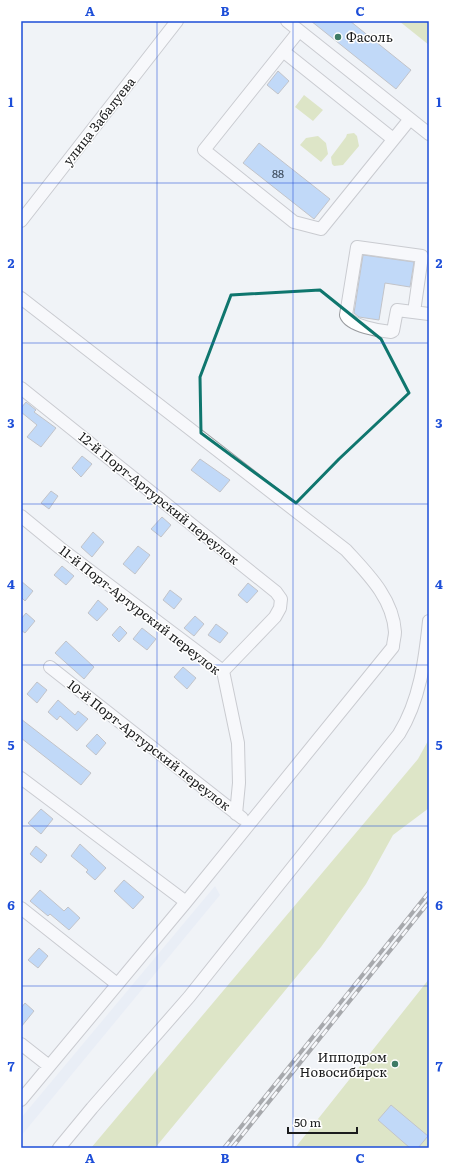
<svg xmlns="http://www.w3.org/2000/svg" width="450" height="1169" viewBox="0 0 450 1169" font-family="Literata,serif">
  <rect width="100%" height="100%" fill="#f0f3f7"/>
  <path fill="#e1e9f3" d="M215,886L220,895L21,1136V1118Z"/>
  <path fill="#c6d58c" d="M399,21H427L429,23V45Z
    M304,95L323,110L313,121L295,107Z
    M354,133L357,136L359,146L343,165L334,166L332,164L331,157L346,137L347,134Z
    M318,136L326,143L328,154L321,162L300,145L306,138Z
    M429,739V808L393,835L366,884L321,947L155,1148H91L418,759Z
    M429,979V1148H295Z"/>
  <path fill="#88baf9" stroke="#898b8f" d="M311,21H350L411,70L396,89Z
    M278,71L289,81L278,94L267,85Z
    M259,143L330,199L314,219L243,163Z
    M363,255L414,262L410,287L385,283L379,320L359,317L354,313Z
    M26,402L36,410L34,412L56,428L41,447L27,437L37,425L21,412V408Z
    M82,456L92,464L81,477L72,468Z
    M200,459L230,480L220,492L191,470Z
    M51,491L58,496L49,509L41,503Z
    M162,517L171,525L161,537L151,529Z
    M93,532L104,542L92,557L81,547Z
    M138,546L150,555L135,574L123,564Z
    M62,566L74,576L66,585L54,575Z
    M21,581L33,591L25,601L21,597Z
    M248,583L258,591L247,603L238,595Z
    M170,590L182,599L174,609L163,600Z
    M98,600L108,609L97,621L88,613Z
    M26,613L35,621L25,633L21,630V619Z
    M195,616L204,624L194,636L184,628Z
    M216,624L228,633L220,643L208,635Z
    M120,626L127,633L119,642L112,635Z
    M142,628L156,639L147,650L133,639Z
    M66,641L94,667L84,679L55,653Z
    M183,667L196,678L187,689L174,677Z
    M37,682L47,690L37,703L27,694Z
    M58,700L75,715L78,711L88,719L77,731L60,716L57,720L48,712Z
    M21,719L91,773L81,785L21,738Z
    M97,734L106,743L96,755L86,746Z
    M41,809L53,819L41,834L28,823Z
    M80,844L106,868L95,880L86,872L88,870L71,856Z
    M36,846L47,855L41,863L30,854Z
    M124,880L144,897L133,909L114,891Z
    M40,890L64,911L68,907L80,918L69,930L50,914L48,916L30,901Z
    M39,948L48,956L38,968L28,960Z
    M25,1003L34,1011L21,1027V1008Z
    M391,1105L428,1136L418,1148H410L378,1120Z"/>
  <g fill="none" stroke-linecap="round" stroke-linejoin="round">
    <defs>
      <path id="minor" d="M287,21L429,134
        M299,31L204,150L294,222L321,229L410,119
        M283,51L393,139
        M21,221L177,21
        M21,298L346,550C367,573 393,598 395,632C395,637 393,642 393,647L186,902L21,1100
        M414,312L422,256L357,247L346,315C350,326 380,331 391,332L393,331L397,310L429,314
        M21,388L276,592L281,599L280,608L275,617L223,671
        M21,516L60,548L223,671L238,743L239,783L236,814
        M50,667L242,818
        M21,778L186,902
        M21,908L117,984
        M21,1044L49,1066
        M59,1148L92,1108L189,997L399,734C420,700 425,660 429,621"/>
    </defs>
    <use href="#minor" stroke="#9a9ca0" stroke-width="14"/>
    <use href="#minor" stroke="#fff" stroke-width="12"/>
    <defs>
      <path id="rail" d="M224,1148L429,892
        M232,1148L429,902"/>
    </defs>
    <use href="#rail" stroke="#4f5152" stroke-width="4"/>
    <use href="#rail" stroke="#fff" stroke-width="2.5" stroke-dasharray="8" stroke-linecap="butt"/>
  </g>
  <path d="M0 0H450V1169H0ZM320,290L381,339L409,393L339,459L296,503L201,433L200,377L231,295Z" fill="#f0f3f7" fill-opacity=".55" fill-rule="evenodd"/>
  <path fill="none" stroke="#0f766e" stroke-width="3" stroke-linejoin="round" d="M320,290L381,339L409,393L339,459L296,503L201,433L200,377L231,295Z"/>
  <path fill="none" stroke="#1d4ed8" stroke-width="1" stroke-opacity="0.55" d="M157,21V1148M293,21V1148M21,183H429M21,343H429M21,504H429M21,665H429M21,826H429M21,986H429"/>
  <g fill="#3e7b66" stroke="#fff" stroke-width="1.5">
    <circle cx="338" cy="37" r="4"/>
    <circle cx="395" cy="1064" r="4"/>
  </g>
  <g text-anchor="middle" stroke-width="3" stroke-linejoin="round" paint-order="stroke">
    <g font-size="11" fill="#364454">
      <text x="278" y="178">88</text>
    </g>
    <g font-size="13" fill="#1b1c1d" stroke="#fff" text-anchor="start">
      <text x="346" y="42">Фасоль</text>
      <text x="387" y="1062" text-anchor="end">Ипподром<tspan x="387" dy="15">Новосибирск</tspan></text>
    </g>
    <g font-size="13" fill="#1b1c1d" stroke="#fff">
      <text transform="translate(99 121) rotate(-52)" y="5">улица Забалуева</text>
      <text transform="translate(159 498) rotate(39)" y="5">12-й Порт-Артурский переулок</text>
      <text transform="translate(140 610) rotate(38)" y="5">11-й Порт-Артурский переулок</text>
      <text transform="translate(149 745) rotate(38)" y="5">10-й Порт-Артурский переулок</text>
    </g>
  </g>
  <rect width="450" height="1169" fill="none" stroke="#ffffff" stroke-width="44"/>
  <path d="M288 1127v6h69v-6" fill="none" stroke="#1b1c1d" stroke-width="2"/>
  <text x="294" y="1127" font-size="12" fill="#1b1c1d" stroke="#ffffff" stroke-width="3" paint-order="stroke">50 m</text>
  <rect x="22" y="22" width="406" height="1125" fill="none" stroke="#1d4ed8" stroke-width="1.5"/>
  <g font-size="13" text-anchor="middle" font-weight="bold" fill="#1d4ed8">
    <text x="90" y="16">A</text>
    <text x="225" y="16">B</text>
    <text x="360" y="16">C</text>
    <text x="11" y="107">1</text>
    <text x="439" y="107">1</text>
    <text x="11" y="268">2</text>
    <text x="439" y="268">2</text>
    <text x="11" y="428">3</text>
    <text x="439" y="428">3</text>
    <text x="11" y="589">4</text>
    <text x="439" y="589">4</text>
    <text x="11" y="750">5</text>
    <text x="439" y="750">5</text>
    <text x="11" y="910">6</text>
    <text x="439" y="910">6</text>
    <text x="11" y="1071">7</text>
    <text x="439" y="1071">7</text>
    <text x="90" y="1163">A</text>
    <text x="225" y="1163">B</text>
    <text x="360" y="1163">C</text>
  </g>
</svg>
